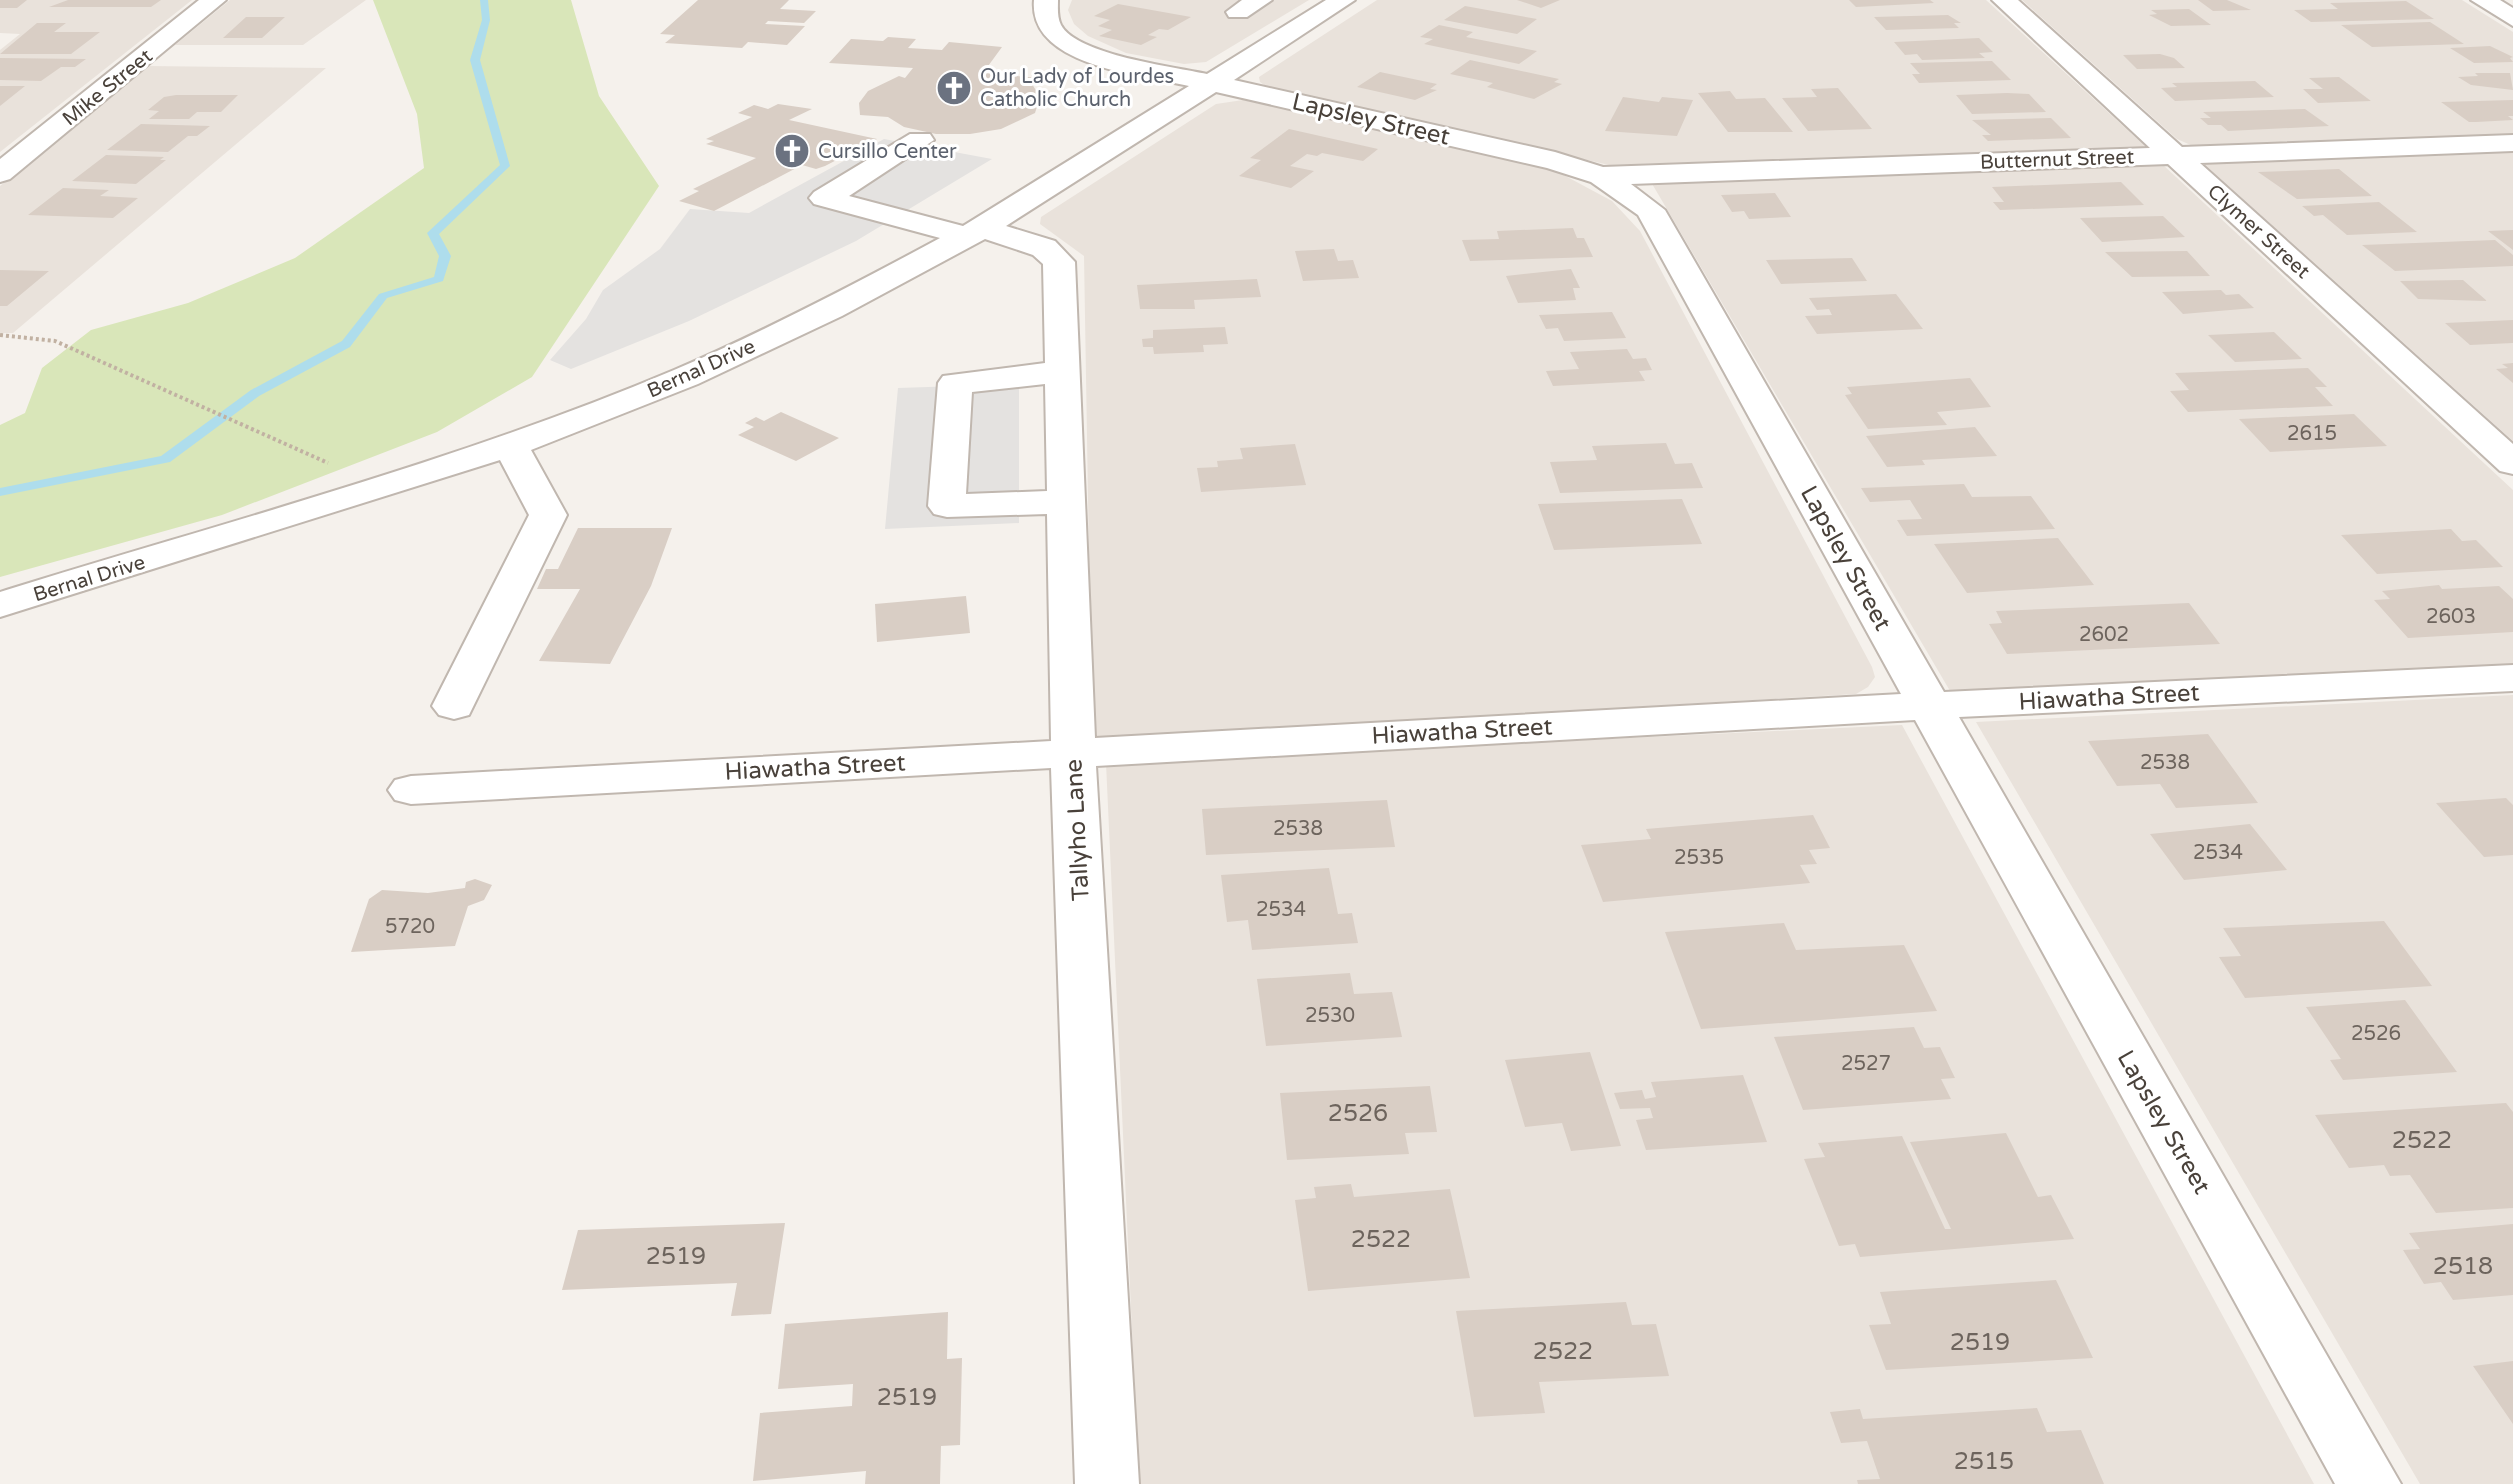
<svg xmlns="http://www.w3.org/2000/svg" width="2513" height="1484" viewBox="0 0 2513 1484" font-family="'Varela Round',sans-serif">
  <rect width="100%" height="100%" fill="#f5f1ec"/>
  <path fill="#e9e2db" d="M0,0H192L0,152V50L20,34L0,33Z
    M230,0H366L303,45H175Z
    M1072,0H1309L1206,62L1184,64L1126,53L1088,36L1074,24L1068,10Z
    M1377,0H1986L2146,147L1609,165L1267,87L1260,82L1259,77Z
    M2022,0H2462L2513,32V136L2193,146L2177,139Z
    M147,66L326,68L13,333H0V186Z
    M1243,100L1519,159L1558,172L1612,201L1640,231L1872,667L1875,677L1868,687L1856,694L1092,739L1084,256L1040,224L1041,217L1216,104Z
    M2513,151V441L2202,162Z
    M2162,164L2513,490V666L1953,696L1651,182Z
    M2513,695V1484H2420L1976,722Z
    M1902,725L2314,1484H1139L1106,763Z"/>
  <path fill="#d9e6b9" d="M373,0H571L599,96L659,186L532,377L437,432L222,515L0,577V425L25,413L42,368L91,330L188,303L295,258L424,168L417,114Z"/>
  <path fill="#e4e2e0" d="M884,139L992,159L856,241L689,321L571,369L550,360L586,319L603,290L660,249L690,209L749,213Z
    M1019,384V523L885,529L898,388Z"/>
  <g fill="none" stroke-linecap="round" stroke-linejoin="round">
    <path fill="#aeddec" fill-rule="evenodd" d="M480,0H488L490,20L480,60L510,166L439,234L451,256L443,281L387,298L350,347L259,396L170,462L0,496V488L161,456L251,390L342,341L379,294L434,277L439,256L427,233L500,165L470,60L482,20Z"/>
  </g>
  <path fill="#d9cec5" d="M0,0H27L17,8H0Z
    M68,0H161L151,7H49Z
    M698,0H789L780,9L816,11L804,23L768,21L765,24L805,26L787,45L748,42L742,48L665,43L675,35L660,34Z
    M1517,0H1560L1541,8Z
    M1849,0H1930L1934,3L1856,7Z
    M2198,0H2227L2251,10L2213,11Z
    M2406,1L2434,19L2311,22L2294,10L2338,9L2330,3Z
    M1118,4L1191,17L1168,30L1159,29L1148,35L1157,37L1141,45L1099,36L1112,30L1098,26L1110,20L1094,16Z
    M1465,6L1537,19L1517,34L1444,20Z
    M2189,9L2211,25L2171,26L2149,15L2157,14L2151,10Z
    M1948,15L1961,23H1954L1959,28L1886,30L1874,17Z
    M246,17H285L262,38H223Z
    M2430,22L2464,44L2372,47L2341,25Z
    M37,23H66L54,32H100L71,54H0Z
    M1439,25L1473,32L1466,37L1537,51L1519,64L1424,44L1433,39L1420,37Z
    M888,37L916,39L908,48L942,50L949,42L1002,47L983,73L1040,78L1032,84L1040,97L1035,113L1001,129L970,134H936L904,127L888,117L860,115L859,103L868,91L899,76L905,78L913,68L829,63L851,39L883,41Z
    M1979,38L1993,52L1979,53L1985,58L1922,60L1917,54L1905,55L1894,42Z
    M2490,46L2513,57L2510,58L2513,62L2474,63L2450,48Z
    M2160,54L2174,58L2185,68L2137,69L2123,55Z
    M0,58L86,59L75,67H61L41,81L0,80Z
    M1470,60L1559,79L1554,82L1562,84L1534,99L1487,87L1493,83L1450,74Z
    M1992,61L2011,80L1919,83L1912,74H1920L1910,63Z
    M1380,72L1437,84L1430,89L1437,90L1415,100L1357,87Z
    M2475,73H2510L2513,90L2471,85L2458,77L2478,76Z
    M2339,77L2371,101L2318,103L2303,89H2323L2309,78Z
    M2255,81L2274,97L2175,101L2161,88L2177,87L2172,83Z
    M0,86H25L0,106Z
    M1838,88L1872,129L1808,131L1782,98L1817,97L1811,89Z
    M1730,91L1736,99L1765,98L1793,132H1728L1698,93Z
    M2007,93L2029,94L2046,112L1972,114L1956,95Z
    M176,95H238L221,112H197L189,119H149L159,111L148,110L164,97Z
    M1623,97L1659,102L1662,97L1693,100L1677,136L1605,131Z
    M2513,100V116H2508L2513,120L2476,122H2469L2441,102Z
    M778,104L812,109L789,120L877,139L825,166L816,169L802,165L714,211L679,201L699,191L693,189L756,158L706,144L714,141L706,139L752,117L738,113L754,105L768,109Z
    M2305,109L2329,126L2228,131L2221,125H2208L2200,118H2211L2203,112Z
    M2051,118L2071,138L1988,141L1982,135H1991L1972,120Z
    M141,124L210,126L197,136H188L168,152L107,150Z
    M1289,129L1378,149L1363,161L1322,153L1317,156L1307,154L1290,166L1314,171L1291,188L1239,176L1261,160L1250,158Z
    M106,155L164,157L160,160H166L136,184L72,181Z
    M2339,169L2372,196L2297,199L2258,172Z
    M2121,182L2144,205L2000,210L1993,202H2004L1992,187Z
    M63,188L109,190L100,196L138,198L113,218L28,215Z
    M1775,193L1791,217L1749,219L1744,211L1732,212L1721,195Z
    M2379,202L2417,232L2347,235L2323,215L2314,216L2302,206Z
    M2163,216L2185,237L2102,242L2080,218Z
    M1573,228L1577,238H1584L1593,257L1470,261L1462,240L1499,239L1497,231Z
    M2513,230V250L2488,231Z
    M2495,240L2513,255V266L2395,271L2362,245Z
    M1334,249L1338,261L1353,260L1359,278L1303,281L1295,251Z
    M2187,251L2210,276L2132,277L2105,252Z
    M1852,258L1867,281L1781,284L1766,260Z
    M1571,269L1580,288H1573L1576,300L1518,303L1506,276Z
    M0,270L49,271L7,306H0Z
    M1257,279L1261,297L1194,300L1195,309H1140L1137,285Z
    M2463,280L2487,301L2418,299L2400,281Z
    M2221,290L2226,295L2239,294L2254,308L2183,314L2162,292Z
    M1896,294L1923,329L1817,334L1805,316L1832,315L1829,309L1817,310L1809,298Z
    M1612,312L1626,338L1564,341L1558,328L1546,329L1539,315Z
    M2513,320V343L2470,345L2445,323Z
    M1225,327L1228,344L1203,345L1204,352L1154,354L1153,347H1143L1142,339L1153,338V330Z
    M2274,332L2302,359L2235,362L2208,335Z
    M1627,349L1633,359L1646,358L1652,370L1639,371L1645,381L1553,386L1546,371L1579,369L1570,352Z
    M2513,363V383L2496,369L2508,368L2502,364Z
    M2308,368L2327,387H2315L2333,406L2188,412L2170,391L2189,390L2175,373Z
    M1970,378L1991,407L1937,412L1947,425L1868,429L1845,395L1852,394L1847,387Z
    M781,412L839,438L796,461L738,435L754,427L745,423L756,417L764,421Z
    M2354,414L2387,446L2270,452L2239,419Z
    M1975,427L1997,456L1922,460L1925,465L1887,467L1866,436Z
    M1666,443L1675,464L1692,463L1703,488L1560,493L1550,462L1597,460L1592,446Z
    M1295,444L1306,485L1201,492L1197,468L1218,467L1217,461L1243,459L1240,448Z
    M1964,484L1972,497L2031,496L2055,529L1907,536L1897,520L1922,519L1910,500L1870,502L1861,488Z
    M1682,499L1702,544L1554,550L1538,504Z
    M578,528H672L651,586L610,664L539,661L580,589H537L546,569H558Z
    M2451,529L2462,541L2476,540L2503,567L2377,574L2341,535Z
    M2058,538L2094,585L1967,593L1934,544Z
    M2439,585L2442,589L2499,586L2513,599V632L2408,638L2374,600L2390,599L2382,591Z
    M966,596L970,633L877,642L875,604Z
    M2189,603L2220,644L2007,654L1989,624L2002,623L1996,611Z
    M2208,734L2258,803L2176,808L2160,784L2117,786L2088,741Z
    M2506,798L2513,805V855L2484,857L2436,803Z
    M1387,800L1395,847L1206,855L1202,809Z
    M1813,815L1830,848L1809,850L1817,864L1800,865L1810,883L1603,902L1581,845L1651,839L1646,829Z
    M2250,824L2287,870L2184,880L2150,834Z
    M1329,868L1338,914L1352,913L1358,943L1252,950L1248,920L1227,922L1221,875Z
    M475,879L492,885L484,900L468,906L455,946L351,952L369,899L382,890L428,893L465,888L466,882Z
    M2384,921L2432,986L2245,998L2219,957L2241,956L2223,928Z
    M1784,923L1796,950L1904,945L1937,1011L1701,1029L1665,932Z
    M1350,973L1354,994L1392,992L1402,1037L1266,1046L1257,979Z
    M2405,1000L2457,1072L2343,1080L2330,1060L2341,1059L2306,1007Z
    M1914,1027L1924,1048L1940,1047L1955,1078L1941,1079L1951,1099L1803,1110L1774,1037Z
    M1590,1052L1621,1146L1571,1151L1562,1123L1525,1127L1505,1060Z
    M1743,1075L1767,1142L1646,1150L1636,1120L1653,1118L1650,1108L1620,1109L1614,1093L1642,1090L1645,1099L1656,1097L1651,1082Z
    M1430,1086L1437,1132L1405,1133L1409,1154L1287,1160L1280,1093Z
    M2506,1103L2513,1112V1208L2436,1213L2410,1175L2390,1176L2384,1165L2349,1168L2315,1115Z
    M2006,1133L2038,1197L2051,1195L2074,1239L1860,1257L1855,1244L1839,1246L1804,1159L1825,1157L1818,1143L1902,1136L1945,1229H1951L1910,1142Z
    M1351,1184L1354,1197L1450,1189L1470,1278L1308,1291L1295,1200L1316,1198L1314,1187Z
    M785,1223L771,1314L731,1316L737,1283L562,1290L578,1230Z
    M2513,1224V1295L2453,1300L2441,1282L2424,1284L2403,1250L2420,1249L2409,1233Z
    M2056,1280L2093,1358L1886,1370L1869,1325L1891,1324L1880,1292Z
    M1626,1302L1632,1325L1656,1324L1669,1376L1539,1382L1545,1413L1474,1417L1456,1311Z
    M948,1312L947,1359L962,1358L960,1445L941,1446L940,1484H865L866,1471L753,1481L760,1413L852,1406L853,1384L778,1389L785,1324Z
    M2513,1361V1424L2473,1366Z
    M2037,1408L2047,1432L2081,1430L2104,1484H1858L1857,1480L1880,1479L1867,1441L1841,1443L1830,1412L1860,1409L1863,1419Z"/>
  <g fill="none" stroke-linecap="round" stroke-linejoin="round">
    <defs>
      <path id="minor" d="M199,0H226L10,179L0,182V159Z
        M1034,0H1058C1058,8 1057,17 1061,25C1077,55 1175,67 1207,74L1326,0H1355L1234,80L1555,152L1603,167L2150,148L1992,0H2018L2182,147L2513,135V151L2200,163L2513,444V474L2500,471L2168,164L1631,184L1665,210L1944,692L2513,665V691L1959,717L2401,1484H2335L1915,720L1096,766L1139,1484H1075L1051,768L411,804L395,800L388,790L395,780L411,776L1051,741L1047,514L947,517L934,514L928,506L938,383L943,376L1045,363L1043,264L1033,255L985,239L842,316L698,384L531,450L567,515L469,715L454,719L439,715L432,706L529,515L500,460L0,617V592C225,522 456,462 674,370C765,331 853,285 940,238L814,204L809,198L814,192L910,134H930L934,140L849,196L963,226L1189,86C1141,75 1028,66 1034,0ZM1216,92L1547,168L1591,182L1638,215L1901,694L1095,738L1075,262L1055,241L1006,226ZM1045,384L1047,491L966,494L972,392Z
        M1242,0H1272L1247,17H1229L1226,12Z
        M2471,0H2500L2513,8V26Z"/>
    </defs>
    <use href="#minor" stroke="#c0b7af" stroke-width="4"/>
    <path stroke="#c1b1a2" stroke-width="4" stroke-dasharray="3 3" stroke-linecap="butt" d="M0,335L55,341L328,463"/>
    <use href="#minor" fill="#fff" fill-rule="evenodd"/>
  </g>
  <defs>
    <symbol id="church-disc" viewBox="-11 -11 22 22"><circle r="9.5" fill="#6b7280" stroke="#fff"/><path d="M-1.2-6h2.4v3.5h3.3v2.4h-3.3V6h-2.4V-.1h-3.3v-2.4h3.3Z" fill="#fff"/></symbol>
  </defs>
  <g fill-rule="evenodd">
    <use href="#church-disc" x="934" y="68" width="40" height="40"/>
    <use href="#church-disc" x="772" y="131" width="40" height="40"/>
  </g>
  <g text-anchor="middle" stroke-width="6" stroke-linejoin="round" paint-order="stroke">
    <g font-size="20" fill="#5b616d" stroke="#fff" text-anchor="start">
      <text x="980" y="83">Our Lady of Lourdes<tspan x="980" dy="23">Catholic Church</tspan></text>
      <text x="818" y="158">Cursillo Center</text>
    </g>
    <g font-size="20" fill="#49413a" stroke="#fff">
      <text transform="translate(107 87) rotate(-39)" y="7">Mike Street</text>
      <text transform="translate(2057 159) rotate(-2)" y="7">Butternut Street</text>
      <text transform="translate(2259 231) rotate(42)" y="7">Clymer Street</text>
      <text transform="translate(701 368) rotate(-24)" y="7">Bernal Drive</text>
      <text transform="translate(89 578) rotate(-17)" y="7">Bernal Drive</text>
    </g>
    <g font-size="20" fill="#6d645d">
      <text x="2312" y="440">2615</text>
      <text x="2451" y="623">2603</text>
      <text x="2104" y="641">2602</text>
      <text x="2165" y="769">2538</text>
      <text x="1298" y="835">2538</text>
      <text x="2218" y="859">2534</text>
      <text x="1699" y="864">2535</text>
      <text x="1281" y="916">2534</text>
      <text x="410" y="933">5720</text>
      <text x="1330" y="1022">2530</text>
      <text x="2376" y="1040">2526</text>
      <text x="1866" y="1070">2527</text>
    </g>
    <g font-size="24" fill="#49413a" stroke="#fff">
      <text transform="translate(1371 119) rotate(13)" y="8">Lapsley Street</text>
      <text transform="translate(1846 558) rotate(61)" y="8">Lapsley Street</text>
      <text transform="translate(2109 697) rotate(-3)" y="8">Hiawatha Street</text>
      <text transform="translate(1462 731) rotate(-3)" y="8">Hiawatha Street</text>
      <text transform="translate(815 767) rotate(-3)" y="8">Hiawatha Street</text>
      <text transform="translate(1077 830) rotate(-93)" y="8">Tallyho Lane</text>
      <text transform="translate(2164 1122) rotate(60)" y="8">Lapsley Street</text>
    </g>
    <g font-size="24" fill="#6d645d">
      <text x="1358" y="1121">2526</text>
      <text x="2422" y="1148">2522</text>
      <text x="1381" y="1247">2522</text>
      <text x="676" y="1264">2519</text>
      <text x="2463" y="1274">2518</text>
      <text x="1980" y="1350">2519</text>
      <text x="1563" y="1359">2522</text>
      <text x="907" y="1405">2519</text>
      <text x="1984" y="1469">2515</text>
    </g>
  </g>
</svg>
